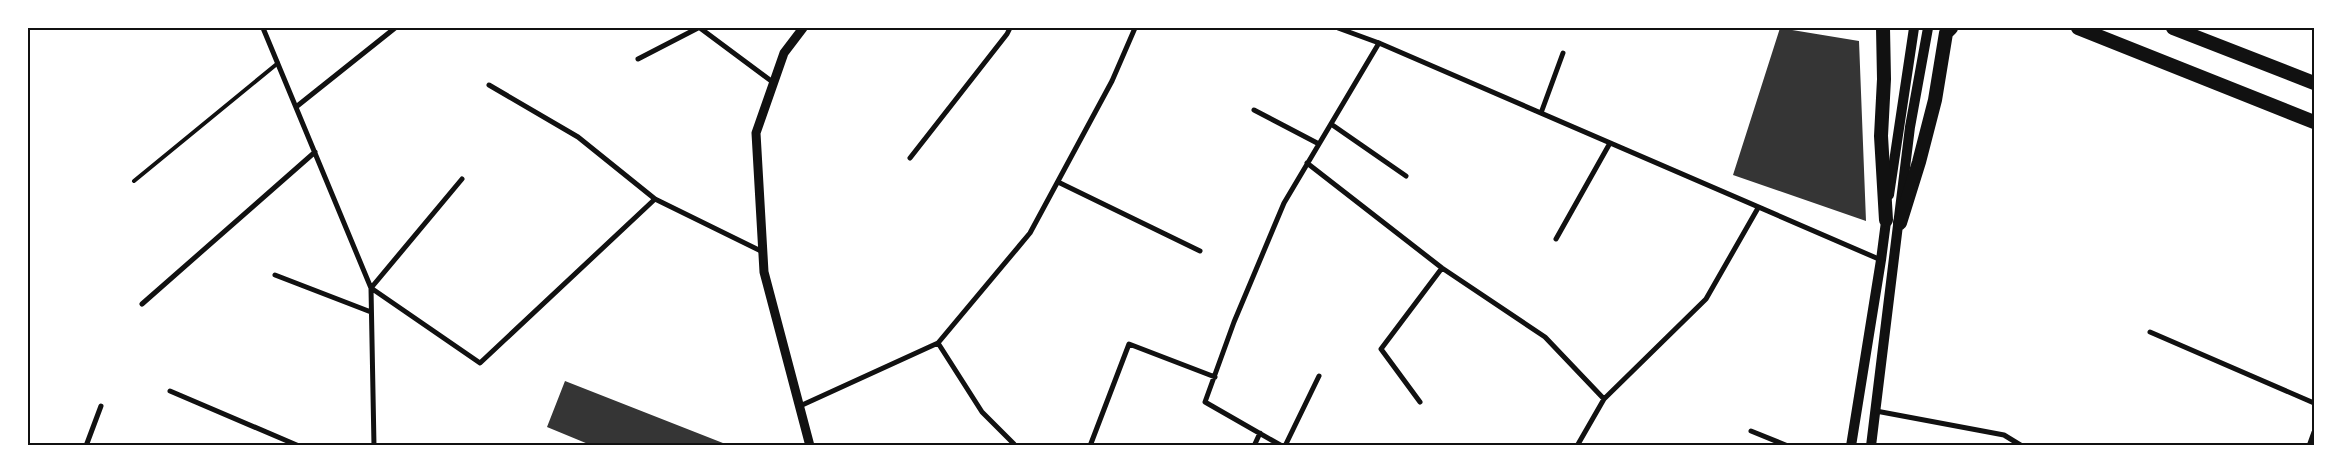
<svg xmlns="http://www.w3.org/2000/svg" width="2342" height="473" viewBox="0 0 2342 473" font-family="'Times New Roman',serif">
  <rect width="100%" height="100%" fill="#fff"/>
  <path fill="#353535" d="M1780,28L1859,41L1866,221L1733,175Z
    M565,381L728,445V446H593L547,427Z"/>
  <g fill="none" stroke-linecap="round" stroke-linejoin="round">
    <path stroke="#111" stroke-width="4" d="M134,181L278,63"/>
    <path stroke="#111" stroke-width="5" d="M263,28L371,288L374,446
      M700,28L774,83
      M1338,28L1379,43L1881,260
      M638,59L698,28
      M489,85L578,137L655,199L763,252
      M296,107L395,28
      M1254,110L1319,144
      M1541,113L1563,53
      M1331,124L1406,176
      M910,158L1007,34L1010,28
      M1307,163L1442,268L1545,337L1604,399
      M462,179L371,288L480,363L655,199
      M1058,182L1200,251
      M1556,239L1610,143
      M275,275L371,312
      M142,304L315,152
      M2150,332L2314,403
      M938,343L982,412L1014,444
      M170,391L299,446
      M1420,402L1381,349L1442,268
      M800,406L938,343L1030,233L1112,81L1135,28
      M1876,411L2004,435L2022,446
      M1751,431L1788,446
      M86,446L101,406
      M1090,446L1129,344L1215,377
      M1254,446L1260,433
      M1282,446L1205,402L1234,322L1284,203L1379,43
      M1285,446L1319,376
      M1577,446L1604,399L1706,299L1758,208
      M2309,446L2314,432"/>
    <path stroke="#111" stroke-width="9" d="M803,28L784,53L756,133L764,272L810,446"/>
    <path stroke="#111" stroke-width="10" d="M1889,195L1914,28
      M1851,446L1881,260L1887,214
      M1871,446L1910,127L1928,28"/>
    <path stroke="#111" stroke-width="14" d="M1883,28L1884,79L1881,136L1886,220
      M2078,28L2314,122
      M2173,28L2314,83
      M1900,223L1919,162L1935,100L1946,33L1951,28"/>
  </g>
  <rect width="2342" height="473" fill="none" stroke="#ffffff" stroke-width="58"/>
  <rect x="29" y="29" width="2284" height="415" fill="none" stroke="#111" stroke-width="2"/>
</svg>
